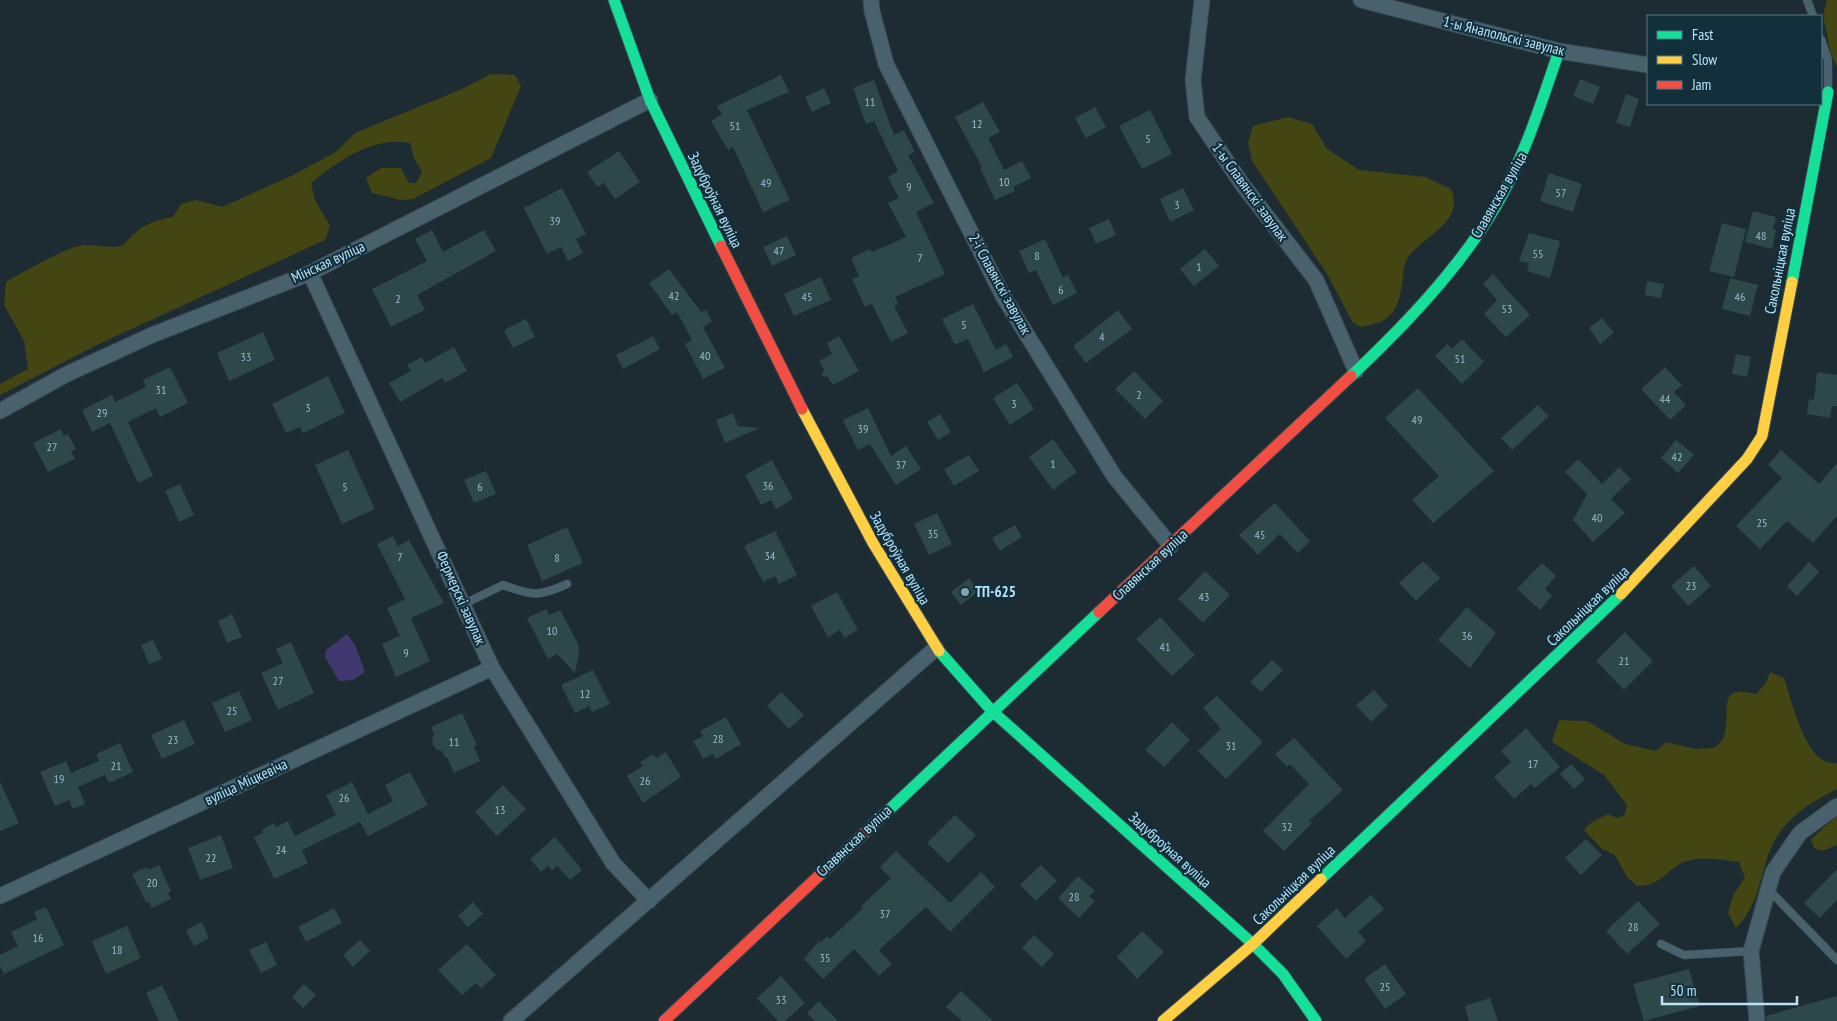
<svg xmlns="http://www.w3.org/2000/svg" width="1837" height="1021" viewBox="0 0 1837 1021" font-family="'PT Sans Narrow',sans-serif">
  <rect width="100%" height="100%" fill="#1c2c32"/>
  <path fill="#434512" d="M1827,0H1837V67L1831,54L1823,15Z
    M491,74L515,75L521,86L491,158L413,199L401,200L372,193L366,178L381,168H401L409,183H416L422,172L414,158L410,143C372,136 339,161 311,183L315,200L330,226L325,240L101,343L0,395V384L28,369L24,341L4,305L6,282C21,273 69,246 84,245C97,245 109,248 123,246C139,226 149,222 173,217L181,204L196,200L222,207L291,176L336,152L355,133L462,89Z
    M1288,117L1312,124L1327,149L1359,170L1425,177L1451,189C1465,221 1427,234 1410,255C1404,261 1404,269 1403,277C1398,310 1395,321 1361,327L1353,323L1327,274L1252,161L1248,143L1253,126Z
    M1770,672L1784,678C1792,700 1806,768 1837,763V789C1809,803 1782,820 1770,850C1760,877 1758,907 1736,928L1728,913L1733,895L1745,878L1739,862C1722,860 1701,855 1684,862C1665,870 1662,886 1637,886L1627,877L1615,855L1602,849L1584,830L1592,822L1608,814L1617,818L1624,816L1627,805L1604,775L1552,742L1559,720L1587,721L1625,744L1656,751L1666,742L1695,749L1714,748C1717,745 1723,741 1724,736C1732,714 1714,682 1756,694L1766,683Z
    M1837,816V845L1822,851L1814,848L1811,839Z"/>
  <path fill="#41386f" d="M347,634L355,645L365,672L353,680L339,681L325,657L326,650Z"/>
  <path fill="#2e4749" d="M781,75L789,92L747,110L790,200L763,212L733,147L728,150L711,121L722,114L717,106Z
    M1580,79L1600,87L1593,104L1573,96Z
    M874,80L894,135L904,130L915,152L908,155L934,203L916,212L945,274L895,297L898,304L894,306L908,333L891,342L872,304L865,307L852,279L859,276L851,258L870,249L872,252L906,237L888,203L899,198L888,177L898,171L874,121L866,124L853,88Z
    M824,88L831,103L812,112L805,97Z
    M1626,94L1639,99L1630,127L1616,123Z
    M983,102L1000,132L988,138L1004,170L1022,161L1031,178L1013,187L1015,191L995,200L980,168L982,167L955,117Z
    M1095,107L1106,127L1086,138L1075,118Z
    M1150,110L1172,154L1142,169L1119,126Z
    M619,151L640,182L615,199L604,183L597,187L587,172Z
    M1549,173L1582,184L1573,212L1540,201Z
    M562,188L586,234L576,239L583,253L568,261L561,247L547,254L524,208Z
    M1183,188L1194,210L1170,222L1160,199Z
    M1753,211L1776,217L1773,229L1776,230L1772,249L1745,242Z
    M1109,219L1116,235L1096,244L1089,228Z
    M1722,223L1746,229L1734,277L1709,271Z
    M432,230L443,252L484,230L496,251L417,295L425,310L391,327L372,289L427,261L415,239Z
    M1529,233L1560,241L1550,278L1527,271L1529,263L1519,261Z
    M787,236L796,255L772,266L763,247Z
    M1045,239L1063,278L1068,275L1077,293L1053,305L1036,270L1029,273L1019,251Z
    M1205,249L1219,266L1194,286L1180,269Z
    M669,269L701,312L706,310L712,322L703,327L725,368L703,379L685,344L692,340L677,312L672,315L649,283Z
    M1493,274L1530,315L1506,337L1484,314L1497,300L1483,284Z
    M821,277L831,300L794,316L784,294Z
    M1730,278L1758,285L1750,316L1722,309Z
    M1647,281L1664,284L1661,298L1645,295Z
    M973,304L996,350L1006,344L1013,357L984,372L968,339L955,345L942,319Z
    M1118,310L1132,329L1086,363L1073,346Z
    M1602,318L1614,333L1600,344L1589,328Z
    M526,319L535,337L513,348L504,330Z
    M263,332L275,360L229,381L217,353Z
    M653,336L660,349L623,369L616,355Z
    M839,336L859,371L833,385L828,377L821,376L824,370L819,361L832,354L827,343Z
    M1462,339L1484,362L1462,384L1435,356L1447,344L1452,349Z
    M454,347L467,371L445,383L442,378L400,402L389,383L411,371L407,365L422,357L425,363Z
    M1736,354L1751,357L1747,377L1732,374Z
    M170,367L188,403L160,417L156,408L128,422L153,476L138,483L110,423L92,432L82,410L112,395L115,402L146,387L143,380Z
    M1665,367L1682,385L1674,392L1686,405L1670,420L1641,389Z
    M1134,371L1163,401L1145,419L1115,389Z
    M1817,372L1837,375V406H1832L1830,418L1807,414L1809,399L1814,400Z
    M328,376L345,413L303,433L300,427L286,433L272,404Z
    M1017,383L1034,409L1010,425L993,398Z
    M1418,388L1494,471L1433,523L1412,500L1439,476L1385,418Z
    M1538,405L1549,416L1512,450L1501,438Z
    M868,408L891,456L906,446L921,469L896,485L870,444L858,450L843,420Z
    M733,413L738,426L760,428L725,443L716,420Z
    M940,414L951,432L938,440L927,422Z
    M61,429L64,436L68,434L76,449L71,451L75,459L48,472L33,443Z
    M1053,439L1077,472L1053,490L1029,457Z
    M1676,440L1694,455L1678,473L1661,458Z
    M348,450L375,509L342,524L315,465Z
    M1781,450L1819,484L1837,463V516L1813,543L1787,521L1760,549L1736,526L1782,478L1768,465Z
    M969,455L979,471L954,486L944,469Z
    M1578,459L1602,484L1619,467L1631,479L1611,499L1625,513L1593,542L1573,520L1587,494L1565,472Z
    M772,460L793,499L776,509L771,500L761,505L745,475Z
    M486,471L496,494L474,503L464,480Z
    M180,484L194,515L179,522L165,491Z
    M1275,503L1310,541L1298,553L1280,534L1258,555L1239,535Z
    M937,513L952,544L929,555L914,524Z
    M1015,525L1022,537L1000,551L992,538Z
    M567,527L583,563L542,581L527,545Z
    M775,531L797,575L779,584L775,576L763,582L744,546Z
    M393,536L398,546L409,540L444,603L411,618L430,661L396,677L382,644L400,636L387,608L405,599L377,544Z
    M1423,561L1440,578L1416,601L1399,583Z
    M1809,562L1819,572L1797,596L1787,586Z
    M1542,563L1556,576L1545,589L1552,596L1540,610L1517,589Z
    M1694,566L1711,586L1688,606L1671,586Z
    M1205,571L1230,595L1203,623L1178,599Z
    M969,578L979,591L961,605L951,592Z
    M837,592L858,630L844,638L840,630L828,637L811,606Z
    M1467,607L1496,633L1470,668L1438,640Z
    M546,609L549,615L560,610L578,644L579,653L575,673L557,654L548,659L527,618Z
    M232,614L242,637L227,643L218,621Z
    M1160,617L1195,655L1172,676L1136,639Z
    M1625,632L1653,661L1624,690L1596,661Z
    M153,640L162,659L149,664L141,645Z
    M291,642L314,693L278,710L261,673L283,663L276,649Z
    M1272,660L1283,670L1261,692L1250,682Z
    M593,670L610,704L592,712L589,706L575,713L561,685Z
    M1374,690L1388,706L1371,722L1356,705Z
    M239,691L252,720L225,732L212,703Z
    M781,692L804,715L789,729L767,706Z
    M1217,696L1263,742L1226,779L1198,751L1221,729L1203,708Z
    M462,713L477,745L474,747L480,761L454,773L447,757L445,758L442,751L437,750L433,745L432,739L434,734L431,727Z
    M726,717L741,744L716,759L713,754L703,759L693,741L703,736L700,731Z
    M184,720L195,744L162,759L151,735Z
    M1172,722L1190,740L1164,767L1145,750Z
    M1526,728L1560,767L1535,788L1531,784L1514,799L1494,777L1511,762L1501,751Z
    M1294,738L1343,790L1309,821L1312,823L1284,851L1263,831L1309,784L1290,764L1287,767L1275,754Z
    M120,743L133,772L109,783L105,775L78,787L85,804L73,809L69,800L55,806L40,772L66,761L71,773L99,761L96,754Z
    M666,752L681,777L643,803L627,776L643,766L640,762L653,754L656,758Z
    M1571,764L1585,779L1574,789L1560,774Z
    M410,772L428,805L368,836L360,822L302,850L308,863L274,879L254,837L263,833L262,830L274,823L276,827L288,821L295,836L336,815L326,795L352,782L368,814L393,801L385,785Z
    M0,782L19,823L0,831Z
    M503,785L526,809L497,836L475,812Z
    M955,815L976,835L948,863L927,843Z
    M221,835L233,868L200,880L188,848Z
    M555,837L582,870L570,880L557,866L552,871L548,866L541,872L530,859Z
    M1586,839L1602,855L1581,875L1565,858Z
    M896,851L950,903L981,872L995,887L950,932L926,907L879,950L892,964L879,976L854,949L823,979L804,959L819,941L821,942L827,936L830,939L863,908L861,906L891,878L880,867Z
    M159,865L171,891L168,893L171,899L152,908L149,902L146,903L132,874L147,867L148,870Z
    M1041,865L1057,881L1036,901L1020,885Z
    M1837,869V900L1820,918L1804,903Z
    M1078,876L1095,891L1089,896L1095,901L1079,918L1058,898Z
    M1371,895L1384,909L1358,932L1366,941L1346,959L1317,926L1337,908L1345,918Z
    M1638,901L1660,924L1627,954L1606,931Z
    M473,902L483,914L468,927L458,916Z
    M46,907L64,945L4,974L0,966V955L18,946L11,932L37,919L34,912Z
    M334,908L342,923L306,942L298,927Z
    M202,922L209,938L194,946L186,930Z
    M127,926L141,958L106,974L92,941Z
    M1142,931L1164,952L1137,979L1117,957Z
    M1034,935L1054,954L1042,967L1022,948Z
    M360,940L370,951L353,967L343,955Z
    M266,942L277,965L261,973L249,950Z
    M467,944L496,975L481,988L476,983L462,995L438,970Z
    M1385,964L1406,994L1385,1009L1364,979Z
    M1689,969L1700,1006L1644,1021L1633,984Z
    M781,976L805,1003L785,1021H778L757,998Z
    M304,984L316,995L303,1008L292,997Z
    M162,985L179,1021H159L146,993Z
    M961,991L993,1021H962L946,1007Z
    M1837,996V1021H1766V1016Z
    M1490,998L1498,1021H1469L1465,1006Z
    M819,1001L838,1021H815L807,1013Z"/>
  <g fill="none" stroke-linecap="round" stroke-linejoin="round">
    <defs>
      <path id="lane" d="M1807,0L1813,16
        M1821,39L1828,60V91
        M464,604L503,585C532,596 539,597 567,584
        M1768,889L1837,960
        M1661,944L1684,955L1751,951"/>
      <path id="street" d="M871,0L872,11L886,64L1003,296L1114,476L1171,546
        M1202,0L1193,80L1197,117L1242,184L1316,280L1356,371
        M1361,0L1559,51L1648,65
        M310,273L492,668L613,863L649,901
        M0,411L67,374L152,335L310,273L650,100
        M0,896L492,668
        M511,1021L936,648
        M1757,1021L1751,951L1773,872L1800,833L1837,806"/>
      <path id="fast" d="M614,0L650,100L721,246
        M1792,282L1828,92
        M1351,376C1404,326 1459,269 1496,206C1524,158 1541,104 1559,51
        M939,651L992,711L1253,944L1283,974L1316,1021
        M873,825L1099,612
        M1321,879L1621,594"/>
      <path id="slow" d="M802,409L873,543L939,651
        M1621,594L1747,459L1762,436L1792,282
        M1163,1021L1253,944L1321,879"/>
      <path id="jam" d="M721,246L802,409
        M1099,612L1351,376
        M664,1021L873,825"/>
    </defs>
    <use href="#lane" stroke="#384953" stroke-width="9"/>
    <use href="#street" stroke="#384953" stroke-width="17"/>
    <use href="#fast" stroke="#384953" stroke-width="13"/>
    <use href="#slow" stroke="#384953" stroke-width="13"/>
    <use href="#jam" stroke="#384953" stroke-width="13"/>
    <use href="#lane" stroke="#48616c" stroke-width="8"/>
    <use href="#street" stroke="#48616c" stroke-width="15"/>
    <use href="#fast" stroke="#16e098" stroke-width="11"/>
    <use href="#slow" stroke="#ffcf43" stroke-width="11"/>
    <use href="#jam" stroke="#f24e42" stroke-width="11"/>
  </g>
  <circle fill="#82a3b3" stroke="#122f3c" stroke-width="2" cx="965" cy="592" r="5"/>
  <g text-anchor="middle" stroke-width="4.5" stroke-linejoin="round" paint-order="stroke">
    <g font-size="12" fill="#96bccd">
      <text x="870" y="106">11</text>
      <text x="977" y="128">12</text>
      <text x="735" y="130">51</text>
      <text x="1148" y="143">5</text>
      <text x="1004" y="186">10</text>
      <text x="766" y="187">49</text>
      <text x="909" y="191">9</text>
      <text x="1561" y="197">57</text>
      <text x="1177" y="209">3</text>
      <text x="555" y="225">39</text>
      <text x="1761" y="240">48</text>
      <text x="779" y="255">47</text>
      <text x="1538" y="258">55</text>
      <text x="1037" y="260">8</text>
      <text x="920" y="262">7</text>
      <text x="1199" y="271">1</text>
      <text x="1061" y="294">6</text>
      <text x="674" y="300">42</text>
      <text x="807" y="301">45</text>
      <text x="1740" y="301">46</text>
      <text x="398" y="303">2</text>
      <text x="1507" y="313">53</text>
      <text x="964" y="329">5</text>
      <text x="1102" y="341">4</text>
      <text x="705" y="360">40</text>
      <text x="246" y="361">33</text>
      <text x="1460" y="363">51</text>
      <text x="161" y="394">31</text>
      <text x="1139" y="399">2</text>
      <text x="1665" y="403">44</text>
      <text x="1014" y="408">3</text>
      <text x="308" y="412">3</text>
      <text x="102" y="417">29</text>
      <text x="1417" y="424">49</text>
      <text x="863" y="433">39</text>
      <text x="52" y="451">27</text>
      <text x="1677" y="461">42</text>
      <text x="1053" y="468">1</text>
      <text x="901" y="469">37</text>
      <text x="768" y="490">36</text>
      <text x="345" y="491">5</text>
      <text x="480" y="491">6</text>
      <text x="1597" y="522">40</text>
      <text x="1762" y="527">25</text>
      <text x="933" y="538">35</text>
      <text x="1260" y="539">45</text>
      <text x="770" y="560">34</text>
      <text x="400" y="561">7</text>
      <text x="557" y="562">8</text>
      <text x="1691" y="590">23</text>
      <text x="1204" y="601">43</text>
      <text x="552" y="635">10</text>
      <text x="1467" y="640">36</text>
      <text x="1165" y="651">41</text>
      <text x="406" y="657">9</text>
      <text x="1624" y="665">21</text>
      <text x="278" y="685">27</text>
      <text x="585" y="698">12</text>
      <text x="232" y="715">25</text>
      <text x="718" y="743">28</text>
      <text x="173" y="744">23</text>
      <text x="454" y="746">11</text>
      <text x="1231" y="750">31</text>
      <text x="1533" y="768">17</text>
      <text x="116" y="770">21</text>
      <text x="59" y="783">19</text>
      <text x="645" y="785">26</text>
      <text x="344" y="802">26</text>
      <text x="500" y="814">13</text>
      <text x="1287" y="831">32</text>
      <text x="281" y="854">24</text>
      <text x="211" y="862">22</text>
      <text x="152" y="887">20</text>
      <text x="1074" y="901">28</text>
      <text x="885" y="918">37</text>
      <text x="1633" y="931">28</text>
      <text x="38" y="942">16</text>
      <text x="117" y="954">18</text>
      <text x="825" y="962">35</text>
      <text x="1385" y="991">25</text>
      <text x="781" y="1004">33</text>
    </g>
    <g font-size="15" fill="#b9e3f9" stroke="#122f3c">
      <text transform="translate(1504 36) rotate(14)" y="5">1-ы Янапольскі завулак</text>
      <text transform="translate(1250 192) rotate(54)" y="5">1-ы Славянскі завулак</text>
      <text transform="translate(1499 195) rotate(-60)" y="5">Славянская вуліца</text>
      <text transform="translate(715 200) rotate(64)" y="5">Задуброўная вуліца</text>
      <text transform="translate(1780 261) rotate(-79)" y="5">Сакольніцкая вуліца</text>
      <text transform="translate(328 262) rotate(-25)" y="5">Мінская вуліца</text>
      <text transform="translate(1000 284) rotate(61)" y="5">2-і Славянскі завулак</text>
      <text transform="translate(900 558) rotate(60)" y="5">Задуброўная вуліца</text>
      <text transform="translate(1150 565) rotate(-43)" y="5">Славянская вуліца</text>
      <text transform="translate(461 598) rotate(66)" y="5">Фермерскі завулак</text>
      <text transform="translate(1588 606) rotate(-44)" y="5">Сакольніцкая вуліца</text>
      <text transform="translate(246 782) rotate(-25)" y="5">вуліца Міцкевіча</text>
      <text transform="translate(854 841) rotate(-43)" y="5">Славянская вуліца</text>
      <text transform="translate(1170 850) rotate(42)" y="5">Задуброўная вуліца</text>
      <text transform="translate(1294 885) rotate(-44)" y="5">Сакольніцкая вуліца</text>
    </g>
    <g font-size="15" font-weight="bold" fill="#b9e3f9" stroke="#122f3c" text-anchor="start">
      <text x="975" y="597">ТП-625</text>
    </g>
  </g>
  <rect x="1647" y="15" width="175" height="90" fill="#122f3c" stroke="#557788"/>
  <rect x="1657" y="31" width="25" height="8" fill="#16e098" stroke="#557788"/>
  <text x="1692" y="40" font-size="15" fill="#b9e3f9">Fast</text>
  <rect x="1657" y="56" width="25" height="8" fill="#ffcf43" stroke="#557788"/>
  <text x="1692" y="65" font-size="15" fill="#b9e3f9">Slow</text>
  <rect x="1657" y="81" width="25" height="8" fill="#f24e42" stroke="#557788"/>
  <text x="1692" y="90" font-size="15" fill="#b9e3f9">Jam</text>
  <path d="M1662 996v8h135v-8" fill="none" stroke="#b9e3f9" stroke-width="2.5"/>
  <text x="1670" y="996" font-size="15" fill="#b9e3f9" stroke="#122f3c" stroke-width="4" paint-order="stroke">50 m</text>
</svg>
